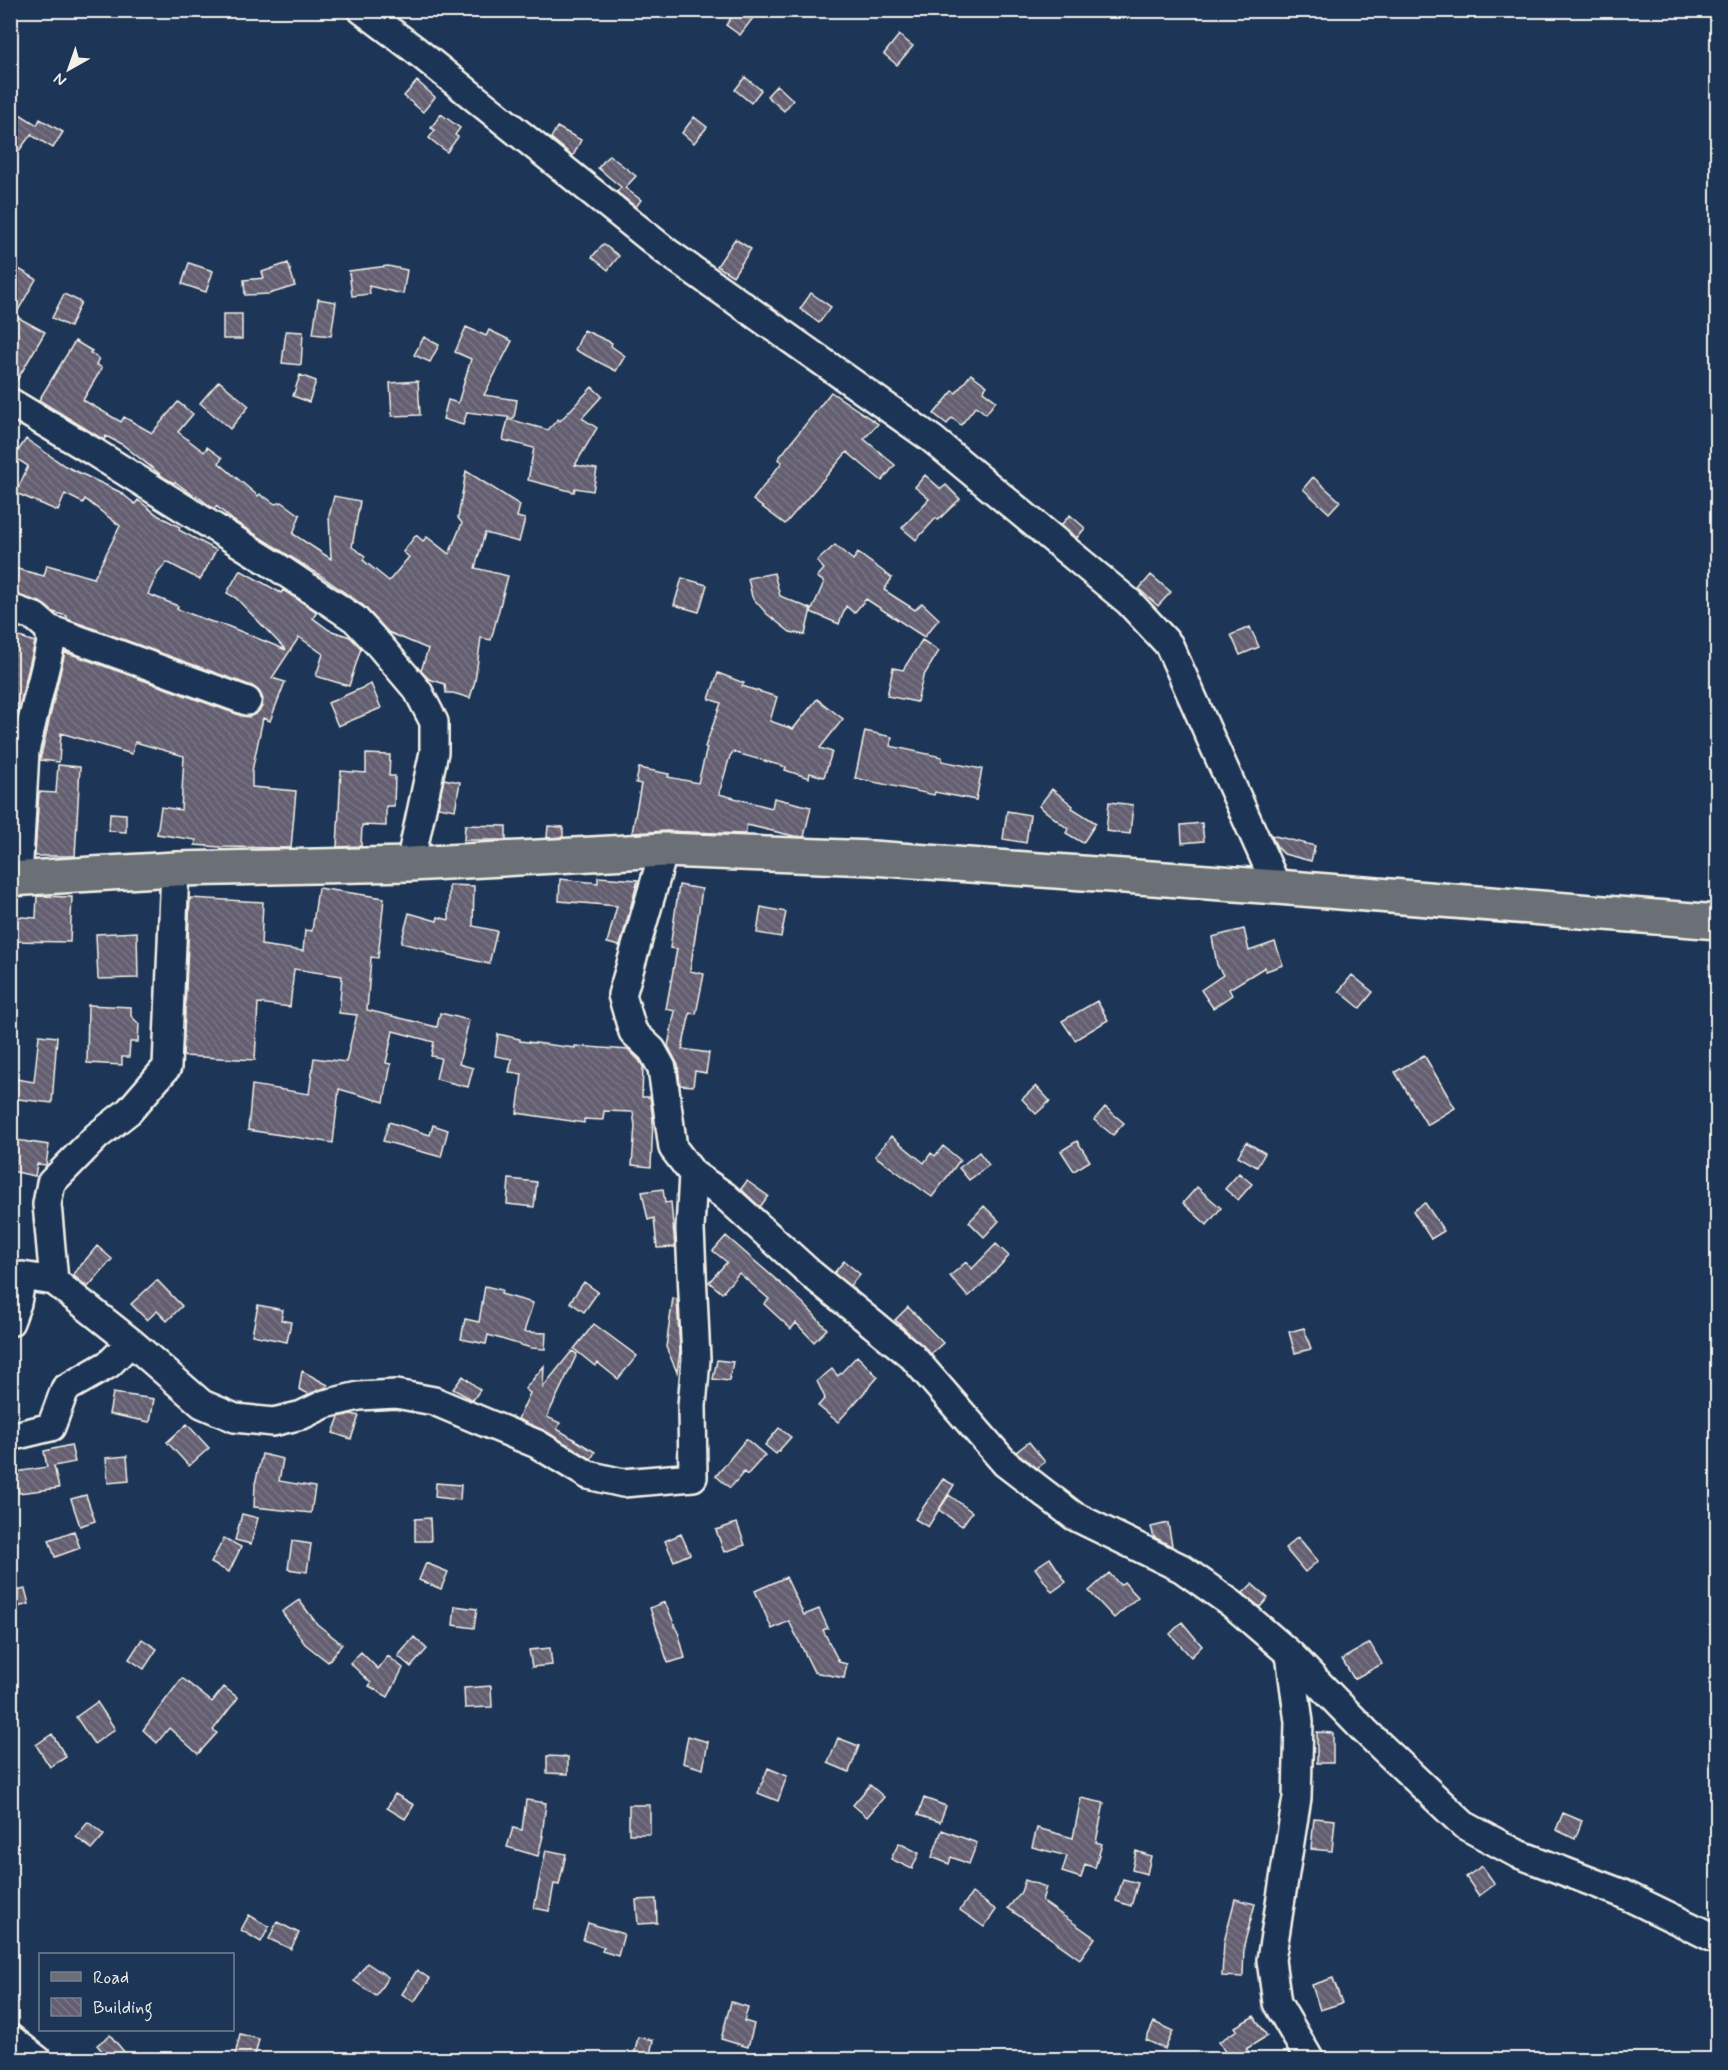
<svg xmlns="http://www.w3.org/2000/svg" width="1728" height="2070" viewBox="0 0 1728 2070" font-family="Mynerve,sans-serif">
  <defs>
    <pattern id="building-back-hatch" width="6" height="6" patternUnits="userSpaceOnUse" patternTransform="scale(1.5)"><rect width="6" height="6" fill="#635e71"/><path d="M-1 5l2 2M0 0l6 6M5-1l2 2" fill="none" stroke="#7a7685"/></pattern>
  </defs>
  <rect width="100%" height="100%" fill="#1d3557"/>
  <filter id="ink" filterUnits="userSpaceOnUse"><feTurbulence type="fractalNoise" baseFrequency=".0167" numOctaves="2"/><feDisplacementMap in="SourceGraphic" scale="12" xChannelSelector="R" yChannelSelector="G"/><feConvolveMatrix kernelMatrix="1 2 1 2 8 2 1 2 1" color-interpolation-filters="sRGB"/></filter>
  <g filter="url(#ink)">
    <path fill="url(#building-back-hatch)" stroke="#f4f1e8" stroke-width="1.5" d="M737,10H742L753,18L740,35L726,25Z
      M899,35L913,46L897,65L884,54Z
      M745,77L761,90L751,103L735,90Z
      M417,81L435,97L423,112L404,96Z
      M777,85L793,100L784,111L767,96Z
      M18,113L37,125L40,119L63,132L53,148L31,135L32,133L10,163V124Z
      M441,114L460,128L455,135L458,137L447,152L429,138L435,130L431,128Z
      M694,117L707,127L694,143L682,133Z
      M557,127L581,140L573,156L551,138Z
      M609,155L636,176L625,188L641,200L636,207L617,192L621,187L598,168Z
      M735,239L751,249L733,276L717,266Z
      M603,244L619,256L608,270L592,257Z
      M189,263L213,271L206,292L182,284Z
      M288,263L295,286L269,294L245,295L244,280L264,278L262,272Z
      M10,264L36,279L15,316L45,332L13,387L10,386Z
      M388,266L407,270L403,294L369,286L370,294L352,296L349,271Z
      M811,293L831,307L819,323L800,309Z
      M64,294L81,302L70,327L52,318Z
      M318,299L336,302L331,336L313,334Z
      M223,314H242V339H223Z
      M466,327L486,336L489,330L512,341L484,395L517,400L514,418L467,412L463,425L443,419L448,400L458,403L471,359L455,352Z
      M584,330L612,343L611,346L625,356L616,371L575,350Z
      M286,331L303,332L301,365L282,363Z
      M424,337L439,345L430,362L414,355Z
      M75,341L92,351L90,353L99,359L96,364L102,368L83,400L121,422L124,417L152,433L178,402L193,414L178,432L204,452L207,447L222,458L219,463L258,496L260,494L264,498L265,497L275,504L282,502L300,515L293,534L331,559L329,516L334,496L360,501L352,547L365,556L363,560L389,581L409,557L403,552L416,535L423,541L427,537L449,554L462,523L458,518L466,471L520,505L517,517L525,519L519,542L485,533L475,568L508,576L491,640L481,638L475,681L470,698L453,693H446L445,684L429,679L421,671L428,649L388,632L364,606L320,575L234,521L216,506L214,509L197,496L196,497L175,482L174,483L165,478L123,445L106,436L104,440L39,400Z
      M971,374L987,386L983,391L996,401L986,414L976,406L961,425L952,418L947,424L934,414L953,391L956,393Z
      M300,375L316,381L309,402L293,396Z
      M219,381L249,406L230,429L200,403Z
      M418,381L420,415L392,416L390,383Z
      M592,387L602,396L582,418L597,428L575,465L597,469L593,491L575,488L574,492L528,480L534,448L503,440L508,419L548,430L558,419L560,421Z
      M831,392L878,424L864,439L895,465L882,481L847,452L785,524L753,500L782,462L778,459Z
      M26,439L65,466L120,492L135,504L138,500L159,516L180,527L179,530L216,550L200,580L167,562L158,573L148,594L178,606L177,609L212,622L225,625L286,650L236,598L227,593L240,570L281,593L283,590L317,612L313,618L329,630L350,637L361,648L349,686L316,676L323,654L299,637L272,678L285,682L270,721L263,718L252,771V787L296,791L291,848L220,847L195,845L196,840L157,834L161,807L181,810L184,756L135,742L132,754L61,733L59,762L40,760L65,652L242,716L249,717L257,713L262,707L263,699L259,691L252,686L67,619V616L53,612L40,602L10,593V567L44,576L47,565L94,578L120,526L85,499L83,503L65,494L58,511L16,493L28,466L14,457Z
      M925,475L941,489L946,485L960,499L938,520L936,518L916,540L902,528L929,499L915,487Z
      M1313,477L1340,501L1329,513L1303,489Z
      M1070,515L1085,528L1077,538L1061,525Z
      M835,545L853,560L858,553L892,578L884,590L915,610L922,603L939,619L924,637L866,599L854,613L846,606L839,624L811,612L824,582L817,577L824,569L817,561Z
      M774,573L780,596L811,609L805,635L790,632L767,614L752,597L748,578Z
      M1151,575L1171,592L1158,606L1139,589Z
      M682,578L707,585L699,612L674,605Z
      M1250,627L1259,647L1240,655L1231,635Z
      M10,634L35,642L12,737H10Z
      M922,640L939,651L923,677L917,702L887,696L893,668L903,670Z
      M718,673L744,683L742,686L777,697L770,721L793,729L817,699L843,719L820,748L832,752L824,777L810,773L809,778L785,770L786,767L733,752L730,756L719,794L772,808L774,798L811,807L804,837L794,836L747,825L745,834L665,831L632,833L641,784L636,783L639,768L669,774L668,777L698,783L707,748L705,747L721,703L709,699Z
      M371,684L381,708L338,726L328,703Z
      M865,731L892,737L890,746L942,757V761L982,769L976,800L935,792L934,795L855,778Z
      M366,754L390,755L389,776H395L394,806H386V826L362,825L361,846L337,847L341,771L366,773Z
      M58,765L80,767L75,856H35L39,792L56,793Z
      M444,779L460,782L455,810L438,807Z
      M1052,789L1073,806L1072,808L1096,823L1083,843L1066,833L1068,829L1039,806Z
      M1109,802L1133,805L1130,834L1106,831Z
      M1007,811L1030,815L1026,843L1003,839Z
      M110,813L126,814V832L109,831Z
      M1202,823L1204,841L1182,843L1181,825Z
      M465,825L506,826V840H464Z
      M548,826L563,827V837L547,838Z
      M1271,835L1315,846L1311,861L1284,854L1277,847Z
      M598,877L638,880L620,946L607,943L617,906L559,901L560,879L598,883Z
      M449,885L474,886L473,926L497,931L489,964L401,943L409,913L437,921L438,917L449,920Z
      M679,885L702,889L690,971L704,974L696,1014L690,1013L682,1049L709,1053L706,1073L695,1071L693,1086L680,1085L678,1065L668,1046L675,1011L666,1009L677,949L670,948Z
      M318,888L384,898L378,958L371,957L367,1010L437,1027L440,1013L469,1020L459,1064L473,1068L468,1087L436,1079L441,1058L431,1056L434,1042L393,1031L386,1063L391,1064L384,1102L339,1089L333,1143L248,1130L252,1085L309,1094L314,1058L346,1062L357,1015L339,1013L342,976L294,969L290,1007L258,1003L255,1060L183,1056L190,898L263,902L261,945L303,951L305,930L312,931Z
      M37,896L72,897L70,942L10,941V916L36,918Z
      M761,907L786,912L781,937L757,933Z
      M1244,929L1249,951L1275,942L1283,965L1266,971L1265,967L1229,989L1232,995L1213,1008L1201,990L1223,975L1217,965L1212,937Z
      M137,932L138,978L98,979L96,934Z
      M1352,975L1373,992L1360,1008L1339,991Z
      M1097,1001L1108,1020L1075,1040L1062,1021Z
      M88,1005L131,1007V1016L139,1024L138,1042H130L129,1057H122V1065L87,1063Z
      M498,1034L520,1039V1041L575,1048V1046L629,1050L639,1060L643,1067L642,1097H650L653,1120L651,1167L632,1165L635,1126L633,1112L604,1111L603,1120L584,1119V1123L517,1113L522,1074L509,1072L512,1059L495,1056Z
      M39,1035L57,1037L52,1103L10,1098V1078L34,1082Z
      M1424,1055L1455,1108L1427,1125L1395,1072Z
      M1036,1086L1050,1101L1036,1114L1022,1099Z
      M1105,1107L1124,1123L1113,1135L1094,1120Z
      M389,1122L430,1135L433,1125L448,1130L441,1157L383,1141Z
      M891,1136L924,1163L931,1153L935,1156L943,1146L960,1160L932,1197L875,1156Z
      M16,1140L49,1145L46,1165L37,1164L35,1176L11,1171Z
      M1077,1141L1090,1161L1074,1171L1061,1151Z
      M1246,1142L1265,1153L1257,1167L1238,1156Z
      M979,1152L989,1165L969,1180L959,1168Z
      M1239,1173L1252,1184L1238,1200L1225,1189Z
      M509,1179L537,1182L534,1207L507,1204Z
      M747,1181L768,1196L760,1207L741,1189Z
      M1197,1187L1221,1208L1207,1225L1183,1203Z
      M663,1189L665,1203L671,1202L675,1247L657,1248L654,1218L648,1220L642,1192Z
      M1425,1203L1444,1231L1431,1239L1413,1211Z
      M984,1206L999,1221L984,1237L969,1222Z
      M726,1236L803,1303L827,1329L814,1342L796,1323L791,1329L764,1304L769,1299L739,1273L722,1293L709,1282L727,1262L713,1251Z
      M996,1244L1009,1256L985,1282L968,1297L950,1276L966,1262L972,1269Z
      M97,1246L112,1259L88,1287L73,1275Z
      M844,1261L860,1274L850,1286L834,1273Z
      M157,1280L182,1306L167,1321L157,1311L147,1320L131,1304Z
      M584,1282L598,1292L584,1312L570,1302Z
      M485,1286L502,1290L501,1294L533,1303L524,1332L546,1333L545,1349L531,1348L488,1335L486,1344L461,1339L465,1319L479,1322Z
      M673,1298L677,1299L680,1351L677,1372L666,1347Z
      M258,1305L283,1310L281,1320L291,1322L287,1342L252,1335Z
      M908,1307L943,1343L931,1354L895,1320Z
      M594,1324L637,1356L618,1379L598,1363L595,1366L574,1349Z
      M1304,1328L1311,1349L1295,1353L1289,1332Z
      M572,1351L577,1354L547,1417L560,1423L557,1429L595,1452L591,1459L545,1431L518,1419L530,1393L525,1389L544,1366L543,1387Z
      M857,1356L878,1377L838,1422L818,1406L825,1398L817,1381L832,1369L838,1376Z
      M717,1360L733,1362L729,1381L713,1379Z
      M302,1371L328,1385L327,1387L309,1394L299,1389Z
      M463,1376L480,1390L473,1400L453,1389Z
      M113,1393L154,1399L150,1422L109,1414Z
      M352,1414L359,1416L351,1439L333,1433L339,1417Z
      M187,1424L209,1448L189,1466L167,1442Z
      M779,1428L791,1437L776,1454L765,1445Z
      M746,1439L765,1455L747,1475L744,1472L730,1488L716,1476Z
      M1029,1442L1045,1462L1037,1468L1016,1452Z
      M71,1445L75,1462L54,1466L59,1488L19,1493L15,1472L47,1467L44,1451Z
      M262,1454L283,1459L279,1481L315,1487L311,1513L254,1507L255,1484Z
      M127,1456L129,1481L108,1483L106,1458Z
      M943,1479L954,1485L928,1527L915,1519Z
      M436,1483L461,1485L460,1500L435,1497Z
      M86,1495L95,1521L80,1526L71,1499Z
      M949,1495L972,1512L962,1526L939,1510Z
      M242,1514L258,1518L251,1544L235,1540Z
      M430,1518L431,1541H415V1519Z
      M737,1523L745,1545L724,1552L716,1530Z
      M1168,1523L1172,1545L1171,1546L1154,1537L1151,1527Z
      M74,1531L80,1548L55,1557L49,1540Z
      M681,1534L690,1554L674,1561L665,1541Z
      M1298,1537L1318,1561L1305,1572L1285,1548Z
      M224,1538L241,1547L229,1572L211,1563Z
      M292,1541L311,1544L307,1572L288,1569Z
      M1050,1558L1066,1582L1052,1592L1035,1568Z
      M426,1563L448,1572L441,1589L419,1580Z
      M1109,1573L1120,1585L1124,1582L1138,1597L1114,1618L1089,1591Z
      M786,1577L804,1615L819,1609L828,1628L823,1630L839,1662L847,1664L844,1678L814,1672L789,1621L772,1629L755,1591Z
      M1252,1584L1268,1598L1260,1607L1243,1593Z
      M25,1589L29,1604L10,1609V1593Z
      M299,1600L317,1624L342,1644L328,1662L305,1644L282,1612Z
      M665,1602L679,1635L685,1658L668,1663L650,1608Z
      M455,1606L477,1609L474,1628L453,1625Z
      M1182,1622L1202,1646L1191,1657L1170,1634Z
      M414,1637L427,1649L411,1667L398,1656Z
      M142,1639L157,1649L144,1669L129,1659Z
      M1370,1643L1382,1664L1354,1679L1342,1659Z
      M550,1648L552,1665L532,1667L529,1650Z
      M361,1652L378,1669L388,1656L403,1668L388,1697L369,1686L371,1683L350,1663Z
      M182,1678L212,1702L224,1687L238,1698L213,1730L217,1733L198,1754L169,1728L157,1743L143,1730Z
      M491,1686L492,1707L465,1708L464,1688Z
      M97,1702L115,1729L94,1744L76,1717Z
      M1317,1732L1333,1733V1763H1317Z
      M52,1734L66,1757L50,1767L36,1745Z
      M688,1736L708,1742L703,1769L683,1763Z
      M838,1738L859,1746L849,1772L828,1763Z
      M547,1756L568,1757V1774L547,1773Z
      M768,1768L787,1776L778,1801L758,1793Z
      M870,1785L884,1797L867,1817L853,1805Z
      M395,1794L414,1805L405,1819L387,1808Z
      M924,1798L946,1806L940,1822L918,1815Z
      M1081,1798L1104,1803L1096,1842L1102,1844L1095,1868L1085,1864L1081,1878L1062,1872L1067,1856L1032,1847L1037,1828L1073,1838Z
      M526,1800L546,1803L542,1836H543L538,1856L507,1847L513,1828L522,1830Z
      M629,1805H650V1834H629Z
      M1563,1813L1582,1821L1575,1839L1556,1830Z
      M1314,1818L1335,1820L1332,1851L1311,1849Z
      M88,1822L104,1835L92,1849L76,1837Z
      M942,1830L977,1843L969,1864L951,1857L949,1864L932,1857Z
      M899,1843L919,1853L912,1869L891,1859Z
      M546,1850L566,1854L559,1885L554,1884L549,1911L534,1908Z
      M1136,1851L1151,1856L1147,1874L1132,1870Z
      M1482,1866L1495,1884L1479,1896L1466,1877Z
      M1123,1879L1138,1883L1131,1906L1116,1901Z
      M1025,1880L1046,1887L1042,1901L1095,1938L1080,1959L1008,1908L1021,1892Z
      M972,1893L996,1910L984,1927L960,1910Z
      M656,1899L657,1923L638,1924L636,1900Z
      M1235,1899L1255,1904L1244,1945L1243,1977L1222,1976L1224,1942Z
      M249,1915L269,1927L261,1942L241,1930Z
      M277,1922L299,1933L291,1949L269,1939Z
      M588,1923L624,1934L618,1956L602,1951L604,1947L583,1940Z
      M367,1963L388,1977L376,1996L354,1981Z
      M417,1970L430,1979L414,2002L402,1994Z
      M1333,1978L1342,2003L1320,2010L1312,1985Z
      M731,2002L748,2007L744,2021L754,2024L748,2047L721,2039Z
      M1254,2016L1267,2036L1246,2049L1249,2052L1237,2060H1230L1219,2042L1237,2030L1235,2027Z
      M1154,2022L1173,2031L1165,2049L1146,2040Z
      M240,2034L259,2039L254,2060H234Z
      M110,2035L131,2060H110L97,2045Z
      M638,2037L653,2040L649,2060H633Z"/>
    <g fill="none" stroke-linecap="round" stroke-linejoin="round">
      <defs>
        <path id="minor" d="M362,10L414,49L667,252L932,439L1129,602L1169,645L1277,887
          M10,402L94,452L276,566L355,619L380,646L418,691L434,722V752L410,864
          M10,608L35,617L49,629L51,643L25,751L18,879
          M49,629L247,701
          M664,850L622,995L633,1032L652,1050L662,1068L673,1148L693,1174L725,1196L811,1274L912,1356L1005,1463L1074,1516L1181,1568L1232,1604L1290,1654L1299,1722L1297,1798L1271,1960L1277,2003L1310,2060
          M54,1281L47,1204L51,1183L97,1136L129,1111L167,1067L175,869
          M10,1322L17,1303L22,1276L54,1281L131,1342
          M10,1437L51,1427L65,1389L109,1364L131,1342L202,1404L235,1418L273,1422L302,1415L325,1404L359,1396L396,1394L434,1401L479,1420L537,1444L588,1475L623,1483L693,1477L692,1406L696,1359L690,1229L693,1174
          M1290,1654L1365,1731L1464,1825L1516,1853L1621,1893L1718,1940
          M10,2038L38,2060"/>
        <path id="major" d="M10,879L175,869L410,864L664,850L872,858L1277,887L1718,922"/>
      </defs>
      <use href="#minor" stroke="#f4f1e8" stroke-width="32"/>
      <use href="#major" stroke="#f4f1e8" stroke-width="38"/>
      <use href="#minor" stroke="#1d3557" stroke-width="27"/>
      <use href="#major" stroke="#6b6f75" stroke-width="33"/>
    </g>
  </g>
  <rect width="1728" height="2070" fill="none" stroke="#1d3557" stroke-width="36"/>
  <rect x="18" y="18" width="1692" height="2034" fill="none" stroke="#f4f1e8" stroke-width="2" filter="url(#ink)"/>
  <rect x="39" y="1953" width="195" height="78" fill="#1d3557" stroke="#738091" stroke-width="1.5"/>
  <rect x="51" y="1972" width="30" height="9" fill="#6b6f75" stroke="#738091" stroke-width="1.5"/>
  <text x="93" y="1983" font-size="18" fill="#f4f1e8">Road</text>
  <rect x="51" y="1998" width="30" height="18" fill="url(#building-back-hatch)" stroke="#738091" stroke-width="1.5"/>
  <text x="93" y="2013" font-size="18" fill="#f4f1e8">Building</text>
  <g transform="translate(69 69) rotate(220)" stroke="#1d3557" stroke-width="4.5" paint-order="stroke">
  <path d="M0-4.5L10 22L0 15L-10 22Z" fill="#f4f1e8"/>
  <text y="-9" font-size="16" font-weight="bold" text-anchor="middle" fill="#f4f1e8">N</text>
  </g>
</svg>
